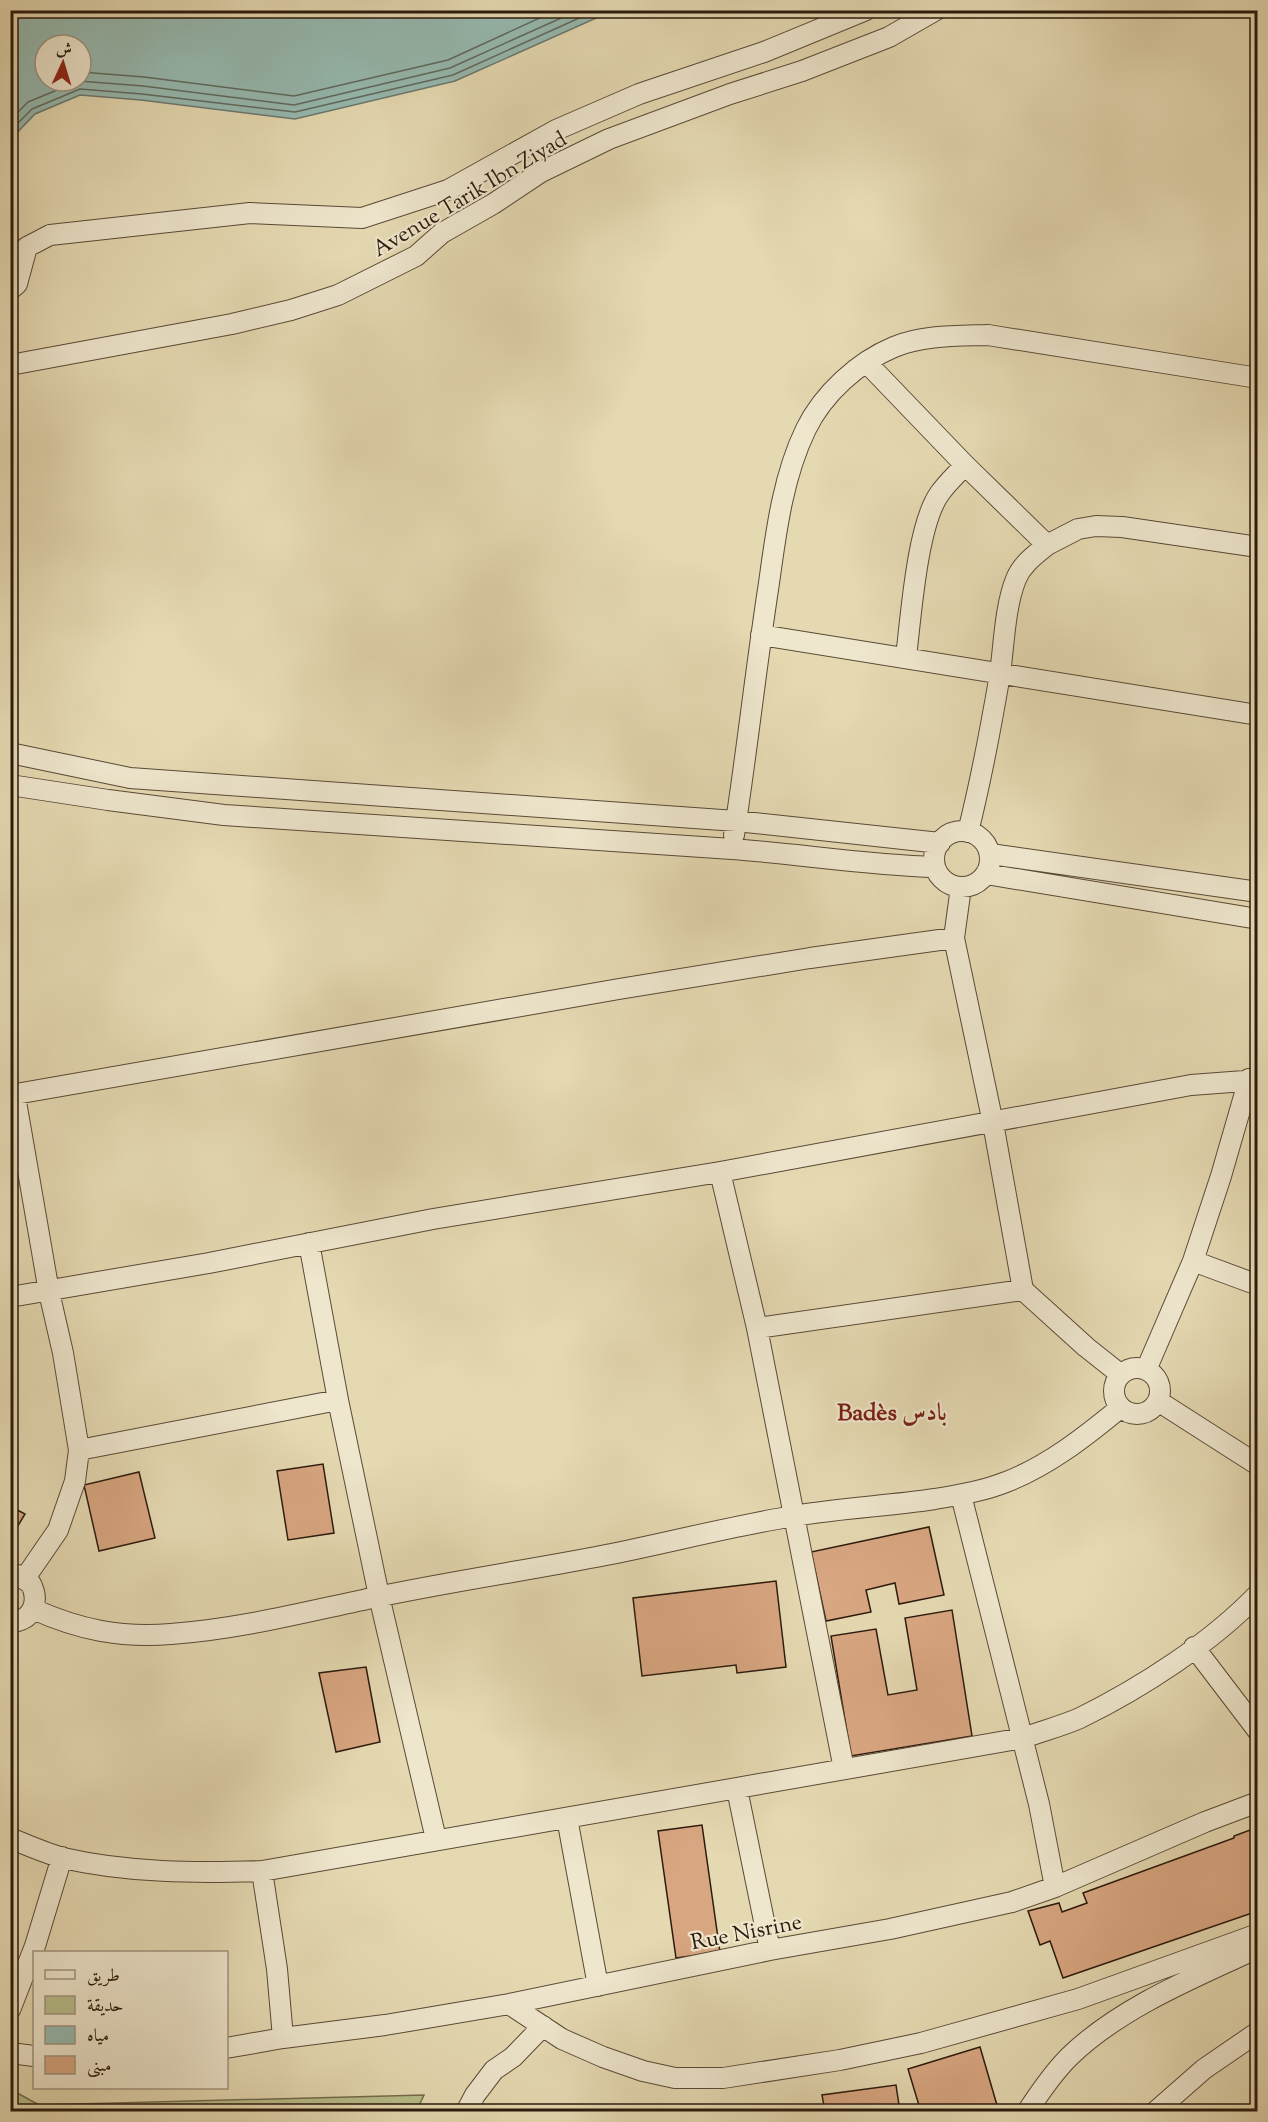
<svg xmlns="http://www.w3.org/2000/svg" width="1268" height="2122" viewBox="0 0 1268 2122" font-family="'Sorts Mill Goudy',Amiri,serif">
  <rect width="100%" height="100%" fill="#e5d9b2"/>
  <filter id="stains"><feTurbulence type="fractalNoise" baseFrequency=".00333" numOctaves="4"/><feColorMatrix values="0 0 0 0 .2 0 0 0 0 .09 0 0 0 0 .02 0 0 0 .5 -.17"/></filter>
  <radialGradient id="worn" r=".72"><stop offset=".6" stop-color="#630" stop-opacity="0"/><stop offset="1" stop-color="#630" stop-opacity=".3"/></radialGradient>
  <path fill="#b8be8a" stroke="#726c4c" stroke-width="1.5" d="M10,2089L39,2105L424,2095L416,2112H11Z"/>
  <path fill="#96bab1" stroke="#6b7a6f" stroke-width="1.5" fill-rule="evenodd" d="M11,10H612V11L455,81L295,119L141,100L80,95L35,114L11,139ZM45,45H81V81H45Z"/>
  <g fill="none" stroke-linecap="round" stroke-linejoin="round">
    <path stroke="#606a5f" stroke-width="1.5" d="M81,72L144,77L294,96L448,60L557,10
      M10,120L28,102L79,81L143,86L294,105L450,68L579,10
      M10,131L32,109L80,89L142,94L295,112L453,75L597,10"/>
  </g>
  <path fill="#d8a681" stroke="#2b1a0d" stroke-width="1.5" d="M323,1464L334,1533L288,1540L277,1471Z
    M139,1472L155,1538L99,1551L84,1485Z
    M10,1506L25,1514L10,1539Z
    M929,1527L944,1595L899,1604L895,1583L866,1590L871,1612L826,1621L811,1552Z
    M776,1581L786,1667L737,1673L736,1665L642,1676L633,1598Z
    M952,1610L972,1736L851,1756L831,1636L876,1629L888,1695L917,1690L905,1618Z
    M366,1667L380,1742L336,1752L319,1673Z
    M702,1825L720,1952L676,1958L658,1831Z
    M1258,1827V1911L1063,1978L1050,1941L1040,1945L1028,1911L1059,1903L1062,1912L1087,1903L1083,1893L1234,1838V1836Z
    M980,2047L999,2112H921L908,2069Z
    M896,2085L900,2112H825L822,2095Z"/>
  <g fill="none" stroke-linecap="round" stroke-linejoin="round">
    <defs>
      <path id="minor" d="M10,290L17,284L27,247L50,235L250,213L362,218L448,190L556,130L639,94L764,52L866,10
        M866,362L965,465L1047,545C1035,555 1022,564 1016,579C1005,606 1004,644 1000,674C991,727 981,780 968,832
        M10,365L232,324L291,310L338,295L416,256L442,233L493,204L541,172L609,139L730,94L802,71L889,37L936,10
        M1047,545L1078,529L1096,526L1122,527L1258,547
        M761,635L1258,715
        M906,657C911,617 917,524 940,493C947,483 957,474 965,465
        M10,753L130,778L736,821L940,843
        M10,785L108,800L224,815L732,849C800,854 867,865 935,867
        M934 859a28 28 0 1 1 56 0a28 28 0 1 1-56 0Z
        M734,835C747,751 756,667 769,583C776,532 783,476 806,429C823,394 858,362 894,347C922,335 958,336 988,335L1258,378
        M990,854L1258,892
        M986,874L1258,919
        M961,887L954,938L993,1123L1023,1290L1086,1347L1120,1374
        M10,1095L619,989L810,958L954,938
        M15,1096L49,1292L63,1353L79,1450L75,1481L58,1530L25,1578
        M720,1172L757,1328L844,1769
        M309,1243L338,1400L379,1596L436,1839
        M1193,1261L1258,1285
        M10,1297L209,1263L433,1219L720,1172L1191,1085L1258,1080
        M757,1328L1023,1290
        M1114 1391a23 23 0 1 1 46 0a23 23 0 1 1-46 0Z
        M1146,1370L1193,1261L1221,1176L1249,1079
        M1158,1401L1258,1465
        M79,1450L338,1400
        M961,1495L1039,1804L1055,1887
        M10,1575H18L31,1584C40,1602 32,1622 10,1622
        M33,1609C80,1630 120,1638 171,1634C241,1629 309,1611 377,1597C453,1581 530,1570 606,1555C668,1543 731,1526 794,1516C841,1508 888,1506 935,1499C958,1495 984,1491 1006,1482C1048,1466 1086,1436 1120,1408
        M1194,1647L1258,1731
        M737,1789L770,1950
        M567,1818L598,1986
        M10,1838C27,1845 45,1853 63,1858C128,1873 196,1873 262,1871L1023,1738C1042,1731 1062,1726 1080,1718C1141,1688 1211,1643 1258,1594
        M262,1871L277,1969L283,2038
        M509,2004L562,2039L603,2057L643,2071L675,2078H723L840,2060L921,2043L1078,1999L1258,1934
        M10,2010L35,1946L62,1857
        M226,2048L283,2038L385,2025L509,2004L770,1950L890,1929L1012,1902L1055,1887L1205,1822L1258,1802
        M10,2053L34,2056
        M466,2112L475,2095L494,2070L513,2057L543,2026
        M1027,2112C1040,2092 1053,2073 1069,2057C1119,2008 1195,1977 1258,1948
        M1155,2112L1204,2069L1258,2032"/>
    </defs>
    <use href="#minor" stroke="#5a4a36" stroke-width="22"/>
    <use href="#minor" stroke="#eee6cd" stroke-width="20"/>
  </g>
  <g text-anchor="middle" stroke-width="4.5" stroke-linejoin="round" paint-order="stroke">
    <g font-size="22" fill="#2b1a0d" stroke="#eee6cd">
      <text transform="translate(469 193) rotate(-31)" y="8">Avenue Tarik Ibn Ziyad</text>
      <text transform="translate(746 1931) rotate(-11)" y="8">Rue Nisrine</text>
    </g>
    <g font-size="24" font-weight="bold" fill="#7a1f14" stroke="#eee6cd">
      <text x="892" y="1420">Badès بادس</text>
    </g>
  </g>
  <rect width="1268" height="2122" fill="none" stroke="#e5d9b2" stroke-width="36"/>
  <rect x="12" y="12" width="1244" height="2098" fill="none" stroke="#2b1a0d" stroke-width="3"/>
  <rect x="18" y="18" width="1232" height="2086" fill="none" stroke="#2b1a0d" stroke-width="1.5"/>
  <rect x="33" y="1951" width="195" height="138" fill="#eee6cd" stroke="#a09480" stroke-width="1.5"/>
  <rect x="45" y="1970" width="30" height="9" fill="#eee6cd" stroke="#a09480" stroke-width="1.5"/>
  <text x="87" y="1981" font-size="18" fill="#2b1a0d">طريق</text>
  <rect x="45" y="1996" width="30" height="18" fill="#b8be8a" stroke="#a09480" stroke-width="1.5"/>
  <text x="87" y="2011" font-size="18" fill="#2b1a0d">حديقة</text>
  <rect x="45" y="2026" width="30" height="18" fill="#96bab1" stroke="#a09480" stroke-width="1.5"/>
  <text x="87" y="2041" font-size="18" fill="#2b1a0d">مياه</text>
  <rect x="45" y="2056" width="30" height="18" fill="#d8a681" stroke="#a09480" stroke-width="1.5"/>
  <text x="87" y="2071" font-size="18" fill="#2b1a0d">مبنى</text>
  <g transform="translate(63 63) rotate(4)"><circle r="28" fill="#eee6cd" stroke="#a09480" stroke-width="1.5"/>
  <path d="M0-4.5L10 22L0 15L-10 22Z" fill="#8f2418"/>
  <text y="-9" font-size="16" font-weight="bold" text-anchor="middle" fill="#2b1a0d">ش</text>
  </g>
  <rect width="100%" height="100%" filter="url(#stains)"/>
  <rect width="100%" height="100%" fill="url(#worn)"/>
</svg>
